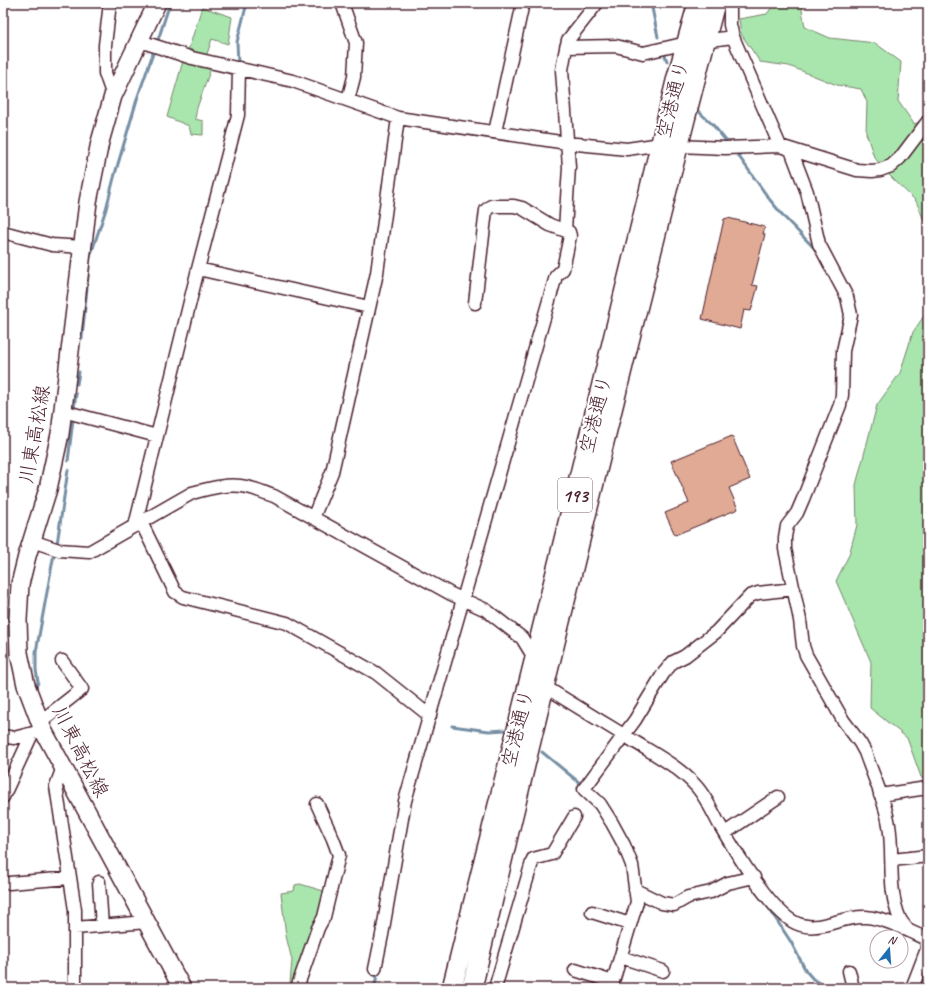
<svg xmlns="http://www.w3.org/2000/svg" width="931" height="991" viewBox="0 0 931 991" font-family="Caveat,'Klee One',sans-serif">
  <rect width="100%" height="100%" fill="#fff"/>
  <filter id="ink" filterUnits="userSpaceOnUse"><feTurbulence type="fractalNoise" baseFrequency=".025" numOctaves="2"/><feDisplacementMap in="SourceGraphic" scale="8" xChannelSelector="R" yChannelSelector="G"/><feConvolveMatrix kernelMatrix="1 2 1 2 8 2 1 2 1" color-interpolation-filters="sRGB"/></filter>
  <g filter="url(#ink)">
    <path fill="#a8e6ae" stroke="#79826c" d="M775,3H803L802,10L805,27L830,38L875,43L901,62L898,101L914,124L928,119V230L916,201L889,175L874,157L866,133L867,102L861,89L837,85L789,66L760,62L741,34L739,19L767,14Z
      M202,7L232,17L228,44L212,39L206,57L188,51Z
      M183,61L211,68L197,108L195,119L203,121V135L191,134L189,126L167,117Z
      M928,310V783L921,777L907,738L870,708L871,662L836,581L849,555L857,525L856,485L877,405L900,373L913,332Z
      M300,884L327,892L295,985L290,983L292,960L286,936L281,893L294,891L295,885Z"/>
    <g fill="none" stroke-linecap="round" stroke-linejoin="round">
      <path stroke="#768fa4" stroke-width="3" d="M651,3L658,37
        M157,43L170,3
        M664,53L667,61
        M238,64L237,42L247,3
        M697,110L713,125L727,142
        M735,151L770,200L785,218L816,250
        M82,338L90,257L106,209L115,174L138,96L155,48
        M77,384L79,372
        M74,408L76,394
        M68,461L73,419
        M57,544L68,470
        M35,690L38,682L36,670V652L54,554
        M452,726L489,731L505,730
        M542,752L581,784
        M766,904L791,942L806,971L813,979L828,988
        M906,936L923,945
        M374,988L378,972"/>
    </g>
    <path fill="#e0aa95" stroke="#4a1f2b" d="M728,218L765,227L763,234H765L752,285L758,286L751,311L744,310L740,329L702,319L724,219Z
      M732,436L750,479L729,488L738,509L675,535L665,513L689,503L671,461Z"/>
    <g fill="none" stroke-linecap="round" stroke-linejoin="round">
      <defs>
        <path id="minor" d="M110,3L105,45V73L113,96
          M342,3L356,43L354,77L348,100
          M730,3V25L733,37L780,146
          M140,41L192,58L293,81L398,118L567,143L627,149L661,144L678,146L725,148L780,146L857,170L872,171L880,170L891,166L900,158L928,121
          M566,47L616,46L643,53L687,43L733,37
          M495,132L523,3
          M791,150L807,192L819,244L847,297L851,315L843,351L842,395L840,405L803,499L797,513L787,526L785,537V549L800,620L803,646L806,655L843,720L860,743L865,752C873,776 885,800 889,825C894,855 887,890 900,919C902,923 906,927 909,931
          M565,230L569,167L562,70L565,53L568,40L597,3
          M3,232L52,245L83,247
          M198,269L369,307
          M63,411L157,436
          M313,518L332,472L377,273L398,118
          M141,522L175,592L183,597L287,623L376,673L430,716
          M135,526L198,269L238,115L239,68
          M32,541L59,550L89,552L192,493C210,488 229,483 247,487C256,489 265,493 274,496L451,594L486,610L522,638L536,661
          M542,681L544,686C574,705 604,723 635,742C656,755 679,767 696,786C705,796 712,810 718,822C734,849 766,904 792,921C817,936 840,915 866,917C888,919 907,931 928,939
          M40,722L82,689L62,661
          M3,736L14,738L37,732
          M63,767L56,786L75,910V988
          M880,795L927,788L928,790
          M3,797L32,734
          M725,833L778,797
          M892,860L928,856
          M99,882L102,926
          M9,883L70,878
          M635,890L662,903L674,905L688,897L711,892L728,883L754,877
          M592,912L630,924
          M75,928L147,922
          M621,957L663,971
          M375,969L382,935L405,801L556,276L563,269L570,236L569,232L550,225L522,208L514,206H491L486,210L475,303
          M575,970L613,982
          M849,971L853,988
          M297,988L318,928L324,917L339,855L333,839L317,804
          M495,988L533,859L552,854L574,817
          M611,988L637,902L632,865L624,845L612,823L600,804L584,789L635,720L663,674L673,662L685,656L716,632L750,596L758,593L794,589
          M912,988L927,949L926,938"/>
        <path id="secondary" d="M157,3L113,96L100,142L88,202L60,434L48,489L27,556L20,584L18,620L19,653L26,685L43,730L182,988"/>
        <path id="trunk" d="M452,988L535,658L677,77L698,3
          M472,988C493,899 514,809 536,720C594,481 653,241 715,3"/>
      </defs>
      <use href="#minor" stroke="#4a1f2b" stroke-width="15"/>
      <use href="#secondary" stroke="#4a1f2b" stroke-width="20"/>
      <use href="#trunk" stroke="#4a1f2b" stroke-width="22"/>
      <use href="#minor" stroke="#fff" stroke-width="12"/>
      <use href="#secondary" stroke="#fff" stroke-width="17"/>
      <use href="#trunk" stroke="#fff" stroke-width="19"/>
    </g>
  </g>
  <g text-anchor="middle" stroke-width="4" stroke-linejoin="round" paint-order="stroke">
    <rect fill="#fff" stroke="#80626b" stroke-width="1" x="558" y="478" width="34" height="34" rx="3"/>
    <g font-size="19" font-weight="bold" fill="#4a1f2b">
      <text x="575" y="502">193</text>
    </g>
    <g font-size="20" fill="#4a1f2b" stroke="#fff">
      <text transform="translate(672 99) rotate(-76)" y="7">空港通り</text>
      <text transform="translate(595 414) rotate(-76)" y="7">空港通り</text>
      <text transform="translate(34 434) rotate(-80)" y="7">川東高松線</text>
      <text transform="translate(517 728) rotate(-76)" y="7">空港通り</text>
      <text transform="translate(81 751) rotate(63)" y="7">川東高松線</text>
    </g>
  </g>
  <rect width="931" height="991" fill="none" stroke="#fff" stroke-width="16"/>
  <rect x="8" y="8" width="915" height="975" fill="none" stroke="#4a1f2b" stroke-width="1.5" filter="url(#ink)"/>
  <g transform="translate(889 949) rotate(17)"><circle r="19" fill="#ffffff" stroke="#b7a5aa"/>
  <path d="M0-3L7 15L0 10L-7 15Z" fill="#1f6fb2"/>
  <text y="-6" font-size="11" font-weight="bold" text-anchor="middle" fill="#4a1f2b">N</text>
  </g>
</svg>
